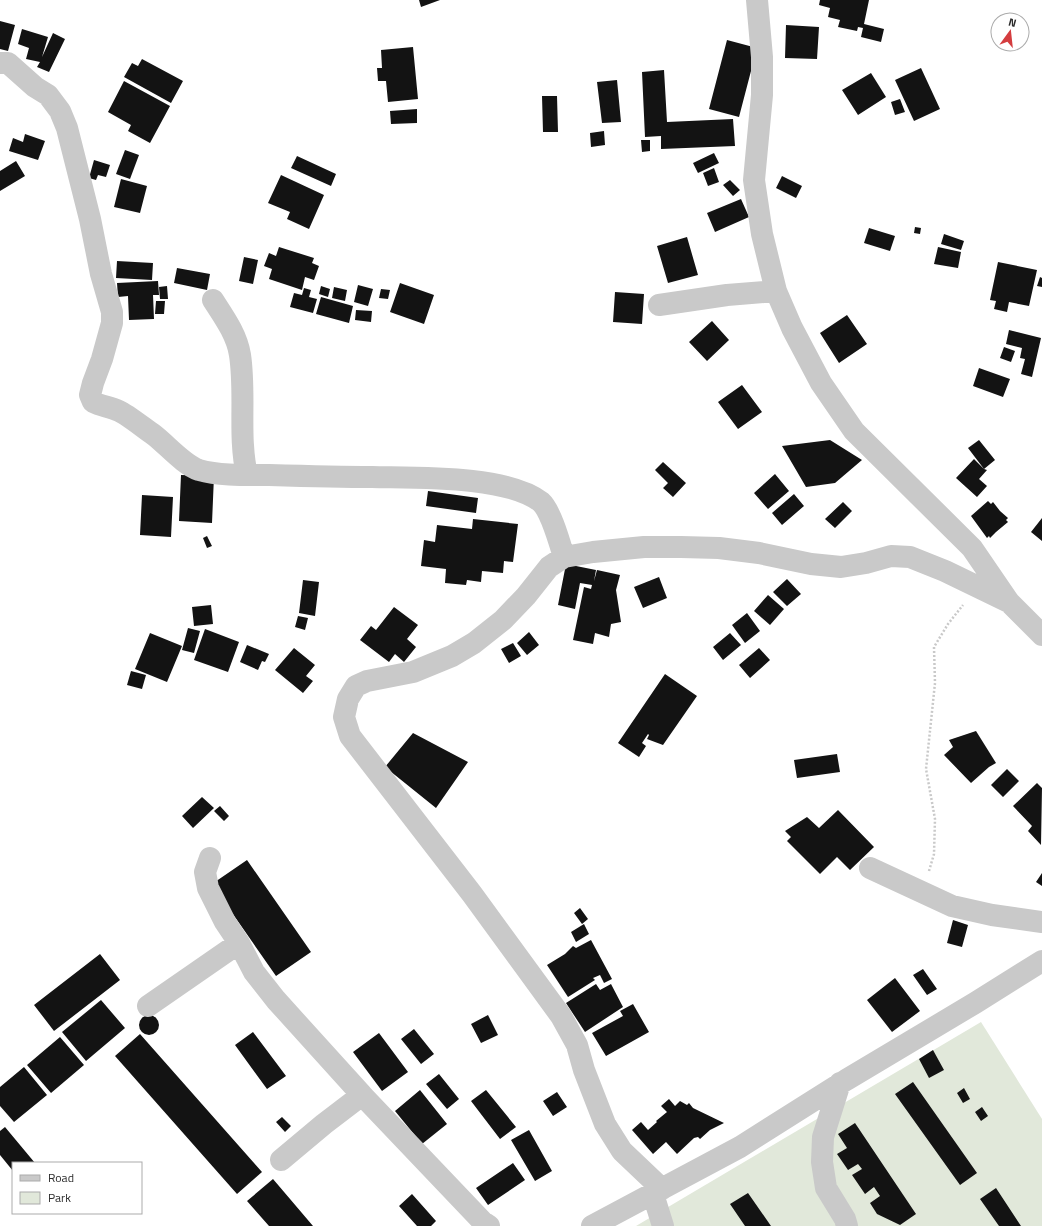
<svg xmlns="http://www.w3.org/2000/svg" width="1042" height="1226" viewBox="0 0 1042 1226" font-family="'Titillium Web',sans-serif">
  <rect width="100%" height="100%" fill="#fff"/>
  <path fill="#e1e8da" d="M981,1022L1042,1119V1226H636Z"/>
  <path fill="#131313" d="M419,0H440L421,7Z
    M820,0H869L864,24L884,29L881,42L861,37L863,28L858,27L857,31L838,27L840,20L828,17L830,8L819,5Z
    M0,21L15,25L8,51L0,49Z
    M786,25L819,27L817,59L785,58Z
    M22,29L48,37L42,57L53,33L65,39L49,72L37,67L40,62L26,59L29,48L18,44Z
    M727,40L757,48L739,117L709,109Z
    M413,47L418,99L388,102L386,81H378L377,68H382L381,50Z
    M142,59L183,81L171,103L124,77L132,63L138,66Z
    M921,68L940,109L914,121L895,80Z
    M664,70L667,122L733,119L735,146L661,149V136L645,137L642,72Z
    M871,73L886,97L858,115L842,90Z
    M617,80L621,122L602,123L597,82Z
    M124,81L170,106L150,143L128,131L131,125L108,112Z
    M542,96H557L558,132H543Z
    M900,99L905,112L895,115L891,102Z
    M417,109V123L391,124L390,111Z
    M604,131L605,145L591,147L590,133Z
    M25,134L45,141L38,160L9,151L13,138L23,142Z
    M641,140H650V151L642,152Z
    M125,150L139,155L130,179L116,174Z
    M714,153L719,163L698,173L693,163Z
    M297,156L336,174L331,186L291,168Z
    M94,160L110,165L106,177L98,175L96,180L89,178Z
    M16,161L25,176L0,191V171Z
    M714,168L719,182L708,186L703,173Z
    M281,175L324,195L309,229L287,219L290,212L268,203Z
    M782,176L802,186L796,198L776,188Z
    M121,179L147,186L140,213L114,207Z
    M730,180L740,190L733,196L723,185Z
    M741,199L749,217L715,232L707,213Z
    M915,227L921,228L920,234L914,233Z
    M869,228L895,236L890,251L864,243Z
    M944,234L964,241L961,250L941,244Z
    M687,237L698,275L668,283L657,246Z
    M279,247L314,258L312,263L319,266L314,280L305,277L302,290L269,279L272,269L264,266L269,253L276,256Z
    M938,247L961,252L958,268L934,264Z
    M244,257L258,260L253,284L239,281Z
    M117,261L153,263L152,280L116,278Z
    M998,262L1037,270L1029,306L1009,302L1007,312L994,309L996,301L990,300Z
    M177,268L210,274L207,290L174,283Z
    M1040,277L1042,278V287L1037,286Z
    M158,281L159,295H153L154,319L129,320L128,296L118,297L117,283Z
    M400,283L434,295L424,324L390,312Z
    M358,285L373,289L368,306L354,302Z
    M167,286L168,299H160L159,287Z
    M321,286L330,289L328,297L319,294Z
    M334,287L347,290L345,301L332,298Z
    M304,288L311,290L309,297L317,299L313,313L290,307L294,293L302,295Z
    M381,289L390,290L388,299L379,298Z
    M615,292L644,294L642,324L613,322Z
    M321,297L353,306L349,323L316,314Z
    M156,301H165L164,314H155Z
    M356,310L372,311L371,322L355,320Z
    M847,315L867,344L839,363L820,333Z
    M712,321L729,340L707,361L689,342Z
    M1009,330L1041,338L1032,377L1021,374L1025,359L1020,358L1022,348L1006,344Z
    M1004,347L1015,351L1011,362L1000,358Z
    M979,368L1010,379L1003,397L973,386Z
    M742,385L762,412L738,429L718,402Z
    M830,440L862,460L835,483L806,487L782,446Z
    M979,440L995,460L984,469L987,470L979,479L987,486L977,497L956,478L974,459L984,469L968,448Z
    M663,462L686,483L673,497L663,488L668,483L655,470Z
    M775,474L789,491L768,509L754,493Z
    M181,475L214,476L212,523L179,521Z
    M428,491L478,498L476,513L426,506Z
    M794,494L804,506L782,525L772,513Z
    M142,495L173,497L171,537L140,535Z
    M988,501L991,504L993,502L1000,511L1008,518L1006,520L1008,522L996,532L990,538L989,536L987,538L971,516Z
    M843,502L852,511L835,528L825,519Z
    M1042,518V541L1031,532Z
    M473,519L518,524L513,562L504,561L503,573L482,571L481,582L467,580L466,585L445,583L446,569L421,566L424,540L435,542L437,525L472,529Z
    M207,536L212,546L207,548L203,538Z
    M566,564L596,570L594,581L597,570L620,575L616,590L621,622L611,624L609,637L595,633L593,644L573,640L584,587L591,589L592,585L580,583L575,609L558,605Z
    M659,577L667,598L643,608L634,587Z
    M787,579L801,594L787,606L773,592Z
    M303,580L319,582L315,616L299,613Z
    M768,595L784,609L770,625L754,611Z
    M211,605L213,624L194,626L192,607Z
    M394,607L418,625L407,639L416,647L404,662L395,654L389,662L360,640L371,626L376,630Z
    M747,613L760,631L745,643L732,625Z
    M298,616L308,618L305,630L295,627Z
    M188,628L200,631L194,653L182,650Z
    M205,629L239,642L228,672L194,660Z
    M529,632L539,645L527,655L517,643Z
    M150,633L182,646L167,682L135,669Z
    M730,633L741,645L723,660L713,647Z
    M513,643L521,656L509,663L501,649Z
    M247,645L269,654L265,662L262,661L258,670L240,662Z
    M294,648L315,665L306,676L313,681L303,693L275,670Z
    M759,648L770,660L750,678L739,665Z
    M131,671L146,675L142,689L127,685Z
    M665,674L697,696L663,745L647,739L649,735L648,734L642,743L646,746L639,757L618,743Z
    M976,731L996,763L989,767L971,783L944,755L953,747L949,740Z
    M413,733L468,762L436,808L385,767Z
    M837,754L840,772L797,778L794,760Z
    M1007,769L1019,781L1003,797L991,785Z
    M1037,783L1042,788L1041,845L1028,831L1032,826L1013,806Z
    M202,797L214,808L193,828L182,816Z
    M220,806L229,816L224,821L214,811Z
    M838,810L874,847L850,870L837,857L820,874L787,841L791,837L785,831L807,817L819,828Z
    M247,860L311,952L276,976L212,884Z
    M1042,873V886L1036,882Z
    M580,908L588,919L582,924L574,913Z
    M953,920L968,925L962,947L947,943Z
    M584,924L589,934L576,942L571,932Z
    M591,940L612,979L604,983L600,975L593,978L595,980L568,997L547,965L565,954L573,946L576,948Z
    M100,954L120,980L54,1031L34,1005Z
    M923,969L937,989L927,995L913,975Z
    M895,978L920,1011L892,1032L867,1000Z
    M596,984L600,990L611,984L623,1007L585,1032L566,1003Z
    M101,1000L125,1028L86,1061L62,1032Z
    M633,1004L649,1032L606,1056L592,1033L623,1016L620,1011Z
    M488,1015L498,1035L481,1043L471,1024Z
    M139 1025a10 10 0 1 1 20 0a10 10 0 1 1-20 0Z
    M414,1029L434,1054L421,1064L401,1039Z
    M253,1032L286,1076L267,1089L235,1045Z
    M379,1033L408,1072L382,1091L353,1052Z
    M140,1034L262,1172L237,1194L115,1056Z
    M60,1037L84,1065L51,1093L27,1065Z
    M933,1050L944,1070L929,1078L919,1059Z
    M24,1067L47,1095L14,1122L0,1106V1087Z
    M439,1074L459,1099L447,1109L426,1084Z
    M913,1082L977,1173L960,1185L895,1094Z
    M964,1088L970,1099L963,1103L957,1093Z
    M420,1090L447,1124L422,1144L395,1111Z
    M486,1090L516,1127L500,1139L471,1101Z
    M557,1092L567,1107L553,1116L543,1101Z
    M669,1099L675,1106L680,1101L687,1105L689,1103L693,1108L724,1123L710,1130L700,1139L698,1137L694,1138L677,1154L666,1142L653,1154L632,1130L641,1122L648,1130L657,1122L656,1121L667,1112L661,1106Z
    M982,1107L988,1116L981,1121L975,1112Z
    M282,1117L291,1126L285,1132L276,1122Z
    M855,1123L916,1214L900,1225L877,1214L870,1203L880,1196L874,1187L865,1194L852,1175L862,1169L858,1164L848,1170L837,1154L847,1148L838,1134Z
    M5,1127L35,1163H13V1171L0,1155V1131Z
    M529,1130L552,1171L535,1181L511,1140Z
    M513,1163L525,1180L488,1205L476,1188Z
    M273,1179L313,1226H269L247,1201Z
    M996,1188L1021,1226H999L980,1199Z
    M748,1193L771,1226H745L730,1204Z
    M412,1194L436,1221L431,1226H417L399,1206Z"/>
  <g fill="none" stroke-linecap="round" stroke-linejoin="round">
    <path stroke="#c9c9c9" stroke-width="2.5" stroke-dasharray="2 2" stroke-linecap="butt" d="M929,871L934,854L935,819L926,769L935,683L934,647L948,624L963,605"/>
    <path stroke="#c9c9c9" stroke-width="22" d="M757,0L762,57V95L754,180L762,234L776,291L792,328L821,383L854,431L972,548L1009,602L1042,635
      M0,63H8L35,87L48,95L60,111L67,128L90,219L101,274L112,312V323L102,359L93,383L90,395L93,402C101,406 110,407 119,411C128,415 145,429 154,435C167,445 184,465 199,470C220,476 247,475 269,475C303,476 337,477 372,477C416,478 506,475 541,502C551,511 560,544 564,557
      M213,300C224,317 237,335 240,355C246,395 238,436 247,475
      M659,305L727,295L776,291
      M210,858L205,872L208,888L225,922L239,943L254,972L276,1000L362,1095L483,1222L489,1226
      M870,868L952,906L992,915L1042,922
      M148,1006L239,943
      M840,1083L823,1137L822,1162L826,1188L845,1219L847,1226
      M281,1160L324,1124L362,1095
      M662,1189L622,1151L605,1124L584,1070L577,1045L561,1016L472,894L350,736L344,717L348,699L356,686L367,681L413,672L452,656L474,643L503,620L526,596L549,567L564,557L593,552L644,547H681L719,548L759,553L811,564L841,567L866,563L891,556L910,557L945,571L1009,602
      M653,1194L663,1226
      M592,1226L740,1147L846,1080L975,1003L1042,961"/>
  </g>
  <rect x="12" y="1162" width="130" height="52" fill="#ffffff" stroke="#ababab"/>
  <rect x="20" y="1175" width="20" height="6" fill="#c9c9c9" stroke="#ababab"/>
  <text x="48" y="1182" font-size="12" fill="#2c2c2c">Road</text>
  <rect x="20" y="1192" width="20" height="12" fill="#e1e8da" stroke="#ababab"/>
  <text x="48" y="1202" font-size="12" fill="#2c2c2c">Park</text>
  <g transform="translate(1010 32) rotate(15)"><circle r="19" fill="#ffffff" stroke="#ababab"/>
  <path d="M0-3L7 15L0 10L-7 15Z" fill="#d43d3f"/>
  <text y="-6" font-size="11" font-weight="bold" text-anchor="middle" fill="#2c2c2c">N</text>
  </g>
</svg>
